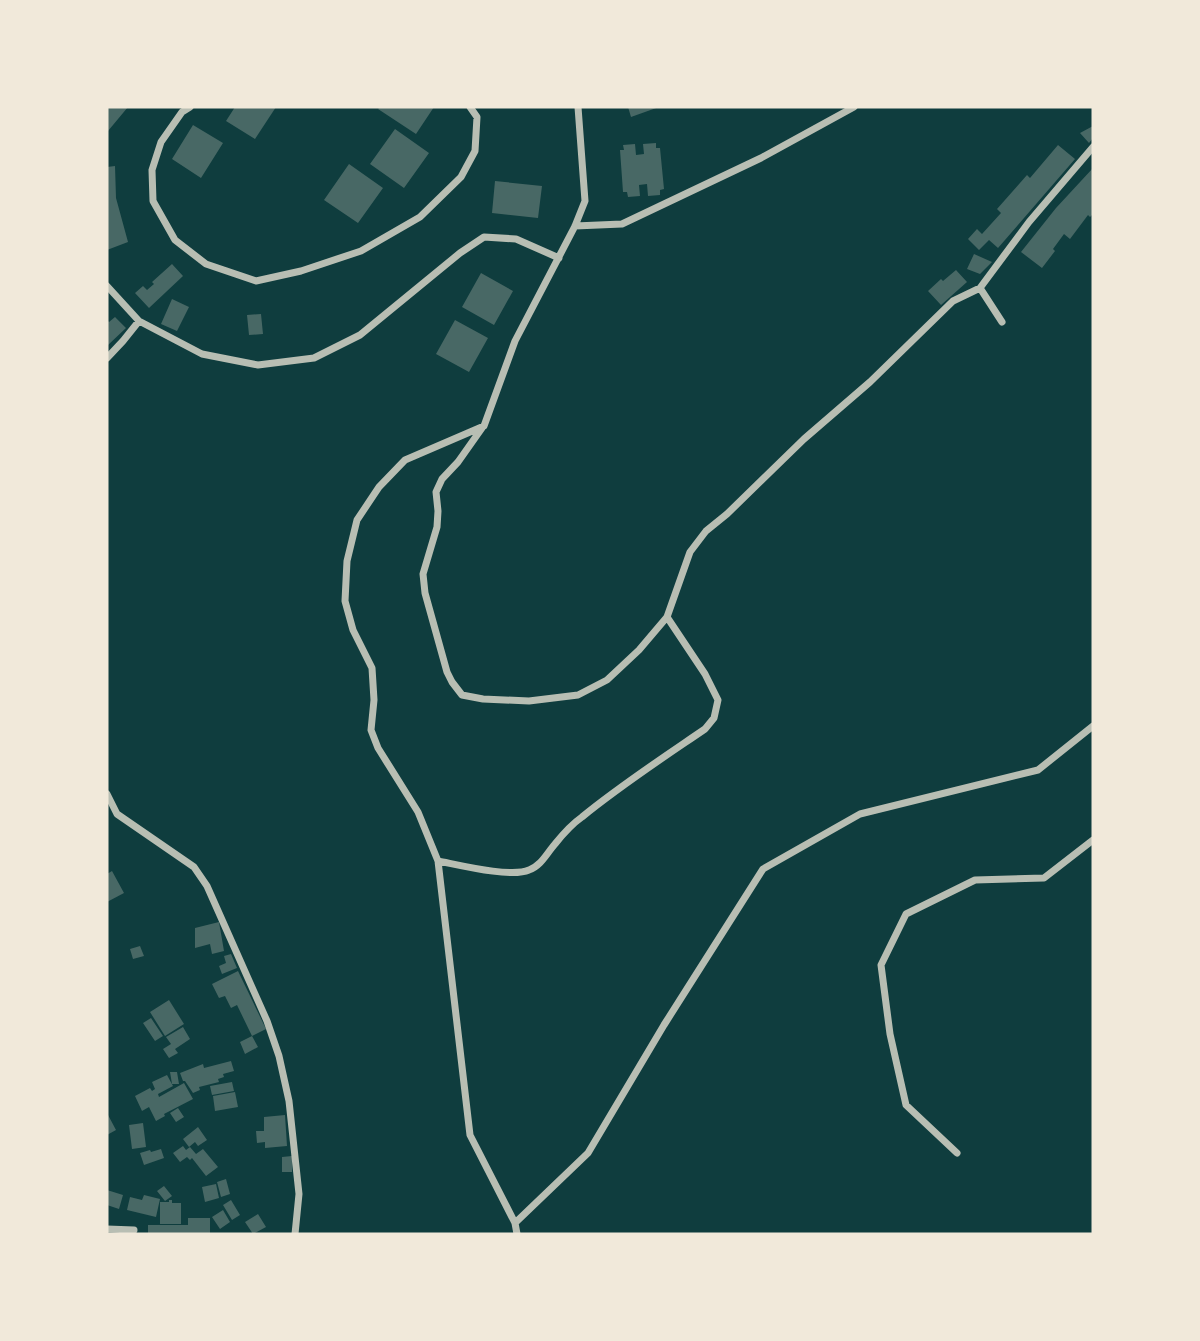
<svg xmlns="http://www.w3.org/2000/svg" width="1200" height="1341" viewBox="0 0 1200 1341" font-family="'PT Sans',sans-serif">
  <rect width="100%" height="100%" fill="#0f3d3e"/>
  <path fill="#486865" d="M107,107H128L108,131L107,130Z
    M235,107H276L255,139L226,121Z
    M380,107H434L416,134L378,109Z
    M628,107H659L631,117Z
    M193,125L223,143L201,178L172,159Z
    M1093,126V138L1089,143L1080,133Z
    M395,129L429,153L404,188L370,164Z
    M656,143V148H660L664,189L660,190V195L648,196L647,184L639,185L640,196L628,197L627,192H623L620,150H624L623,145L635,144L636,155L644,154L643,144Z
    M1058,145L1075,159L998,248L989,240L979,250L968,239L977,229L982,234L1001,213L997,209L1027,175L1030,178Z
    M349,164L383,188L358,223L324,200Z
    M115,166L116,198L128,242L107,250V167Z
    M1093,168V214L1090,217L1088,215L1070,239L1064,234L1053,249L1055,251L1042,268L1021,252L1056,208Z
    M495,181L542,186L538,218L492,213Z
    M974,254L992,262L980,274L967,269Z
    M172,264L183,276L149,308L135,293L143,286L147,290L154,284L152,282Z
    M956,270L967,282L941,305L928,291L941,279L943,281Z
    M481,273L513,291L494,325L462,307Z
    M172,299L189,307L177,331L161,324Z
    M261,314L263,334L249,335L247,315Z
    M115,317L126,328L107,346V320L109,322Z
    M455,320L488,338L469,372L436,354Z
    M112,871L124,893L107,902V874Z
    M219,922L224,951L212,954L210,944L195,948V928Z
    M140,946L144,956L133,959L130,949Z
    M231,954L237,968L222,974L219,966L226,963L224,956Z
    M238,971L266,1029L252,1036L237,1005L231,1008L225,996L219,998L212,984Z
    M169,1000L184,1024L165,1036L150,1012Z
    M151,1018L163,1036L155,1041L143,1023Z
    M183,1027L190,1039L175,1049L178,1053L169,1058L163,1049L171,1044L166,1037Z
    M252,1036L258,1047L245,1054L240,1042Z
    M231,1061L234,1071L223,1074L224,1077L218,1079L219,1082L199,1087L200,1090L193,1093L185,1081H183L180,1073L203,1064L204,1068Z
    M170,1072H177L179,1084H172Z
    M167,1075L173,1086L158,1094L159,1097L184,1083L193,1099L164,1114L165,1116L156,1121L149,1107L142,1111L135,1096L150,1088L152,1091L155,1089L152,1082Z
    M232,1082L234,1091L212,1095L210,1086Z
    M235,1092L238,1107L215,1111L213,1096Z
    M178,1108L184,1117L176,1122L170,1113Z
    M107,1113L116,1130L107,1135Z
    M285,1115L287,1146L265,1148V1142L257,1143L256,1131H264V1117Z
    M143,1123L146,1147L132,1149L129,1125Z
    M198,1127L207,1140L198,1146L195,1142L189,1147L183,1139Z
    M183,1146L186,1150L190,1147L196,1154L203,1149L218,1167L206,1176L192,1158L190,1160L187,1157L180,1162L173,1153Z
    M161,1149L164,1158L144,1165L140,1153L150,1150L151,1152Z
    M292,1156V1172H282V1157Z
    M226,1179L230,1194L221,1197L217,1182Z
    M216,1184L219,1198L205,1202L202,1187Z
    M164,1186L172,1196L165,1201L157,1191Z
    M107,1190L123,1195L119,1209L107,1205Z
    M144,1195L160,1199L156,1217L127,1210L130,1197L142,1200Z
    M169,1200H172V1203H181V1224H160V1202H169Z
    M231,1200L240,1215L232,1220L223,1205Z
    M223,1210L230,1222L220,1229L212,1217Z
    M258,1214L266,1227L253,1234L245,1222Z
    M188,1218H210V1234H148V1225H188Z"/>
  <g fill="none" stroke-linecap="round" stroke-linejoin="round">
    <path stroke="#b8beb3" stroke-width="7" d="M190,107L182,112L161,142L152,170L153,201L175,240L206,264L256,281L301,271L361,251L420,217L461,177L475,151L477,117L470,107
      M575,226L622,224L761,158L854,107
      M107,286L139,321L202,354L258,365L314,358L360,335L460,253L484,237L516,239L559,258
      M980,288L1002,322
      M107,358L123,341L139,321
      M482,428L458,462L442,479L436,492L438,511L437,527L423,574L425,593L447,672L452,682L462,695L483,699L529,701L578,695L607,680L639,650L667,617L690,552L706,531L727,514L804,439L870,382L953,301L980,288L1029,222L1093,147
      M107,794L117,814L194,867L207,886L267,1021L279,1056L289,1101L299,1194L295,1234
      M438,861C459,865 511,878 529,870C541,866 547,853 555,844C563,834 572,824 582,817C621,785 664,757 705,729L714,718L718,700L705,674L667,617
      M957,1153L906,1105L890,1034L881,965L906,914L975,880L1044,878L1093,840
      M515,1223L588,1153L664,1025L763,869L860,814L1038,770L1093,726
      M107,1229L134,1230
      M517,1234L515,1223L470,1135L438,861L418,812L378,748L371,730L374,700L372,668L353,630L345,601L347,561L357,520L379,487L405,460L484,426L515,341L575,226L585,201L578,107"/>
  </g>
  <rect width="1200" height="1341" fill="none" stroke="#f1e9da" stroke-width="217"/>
</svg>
